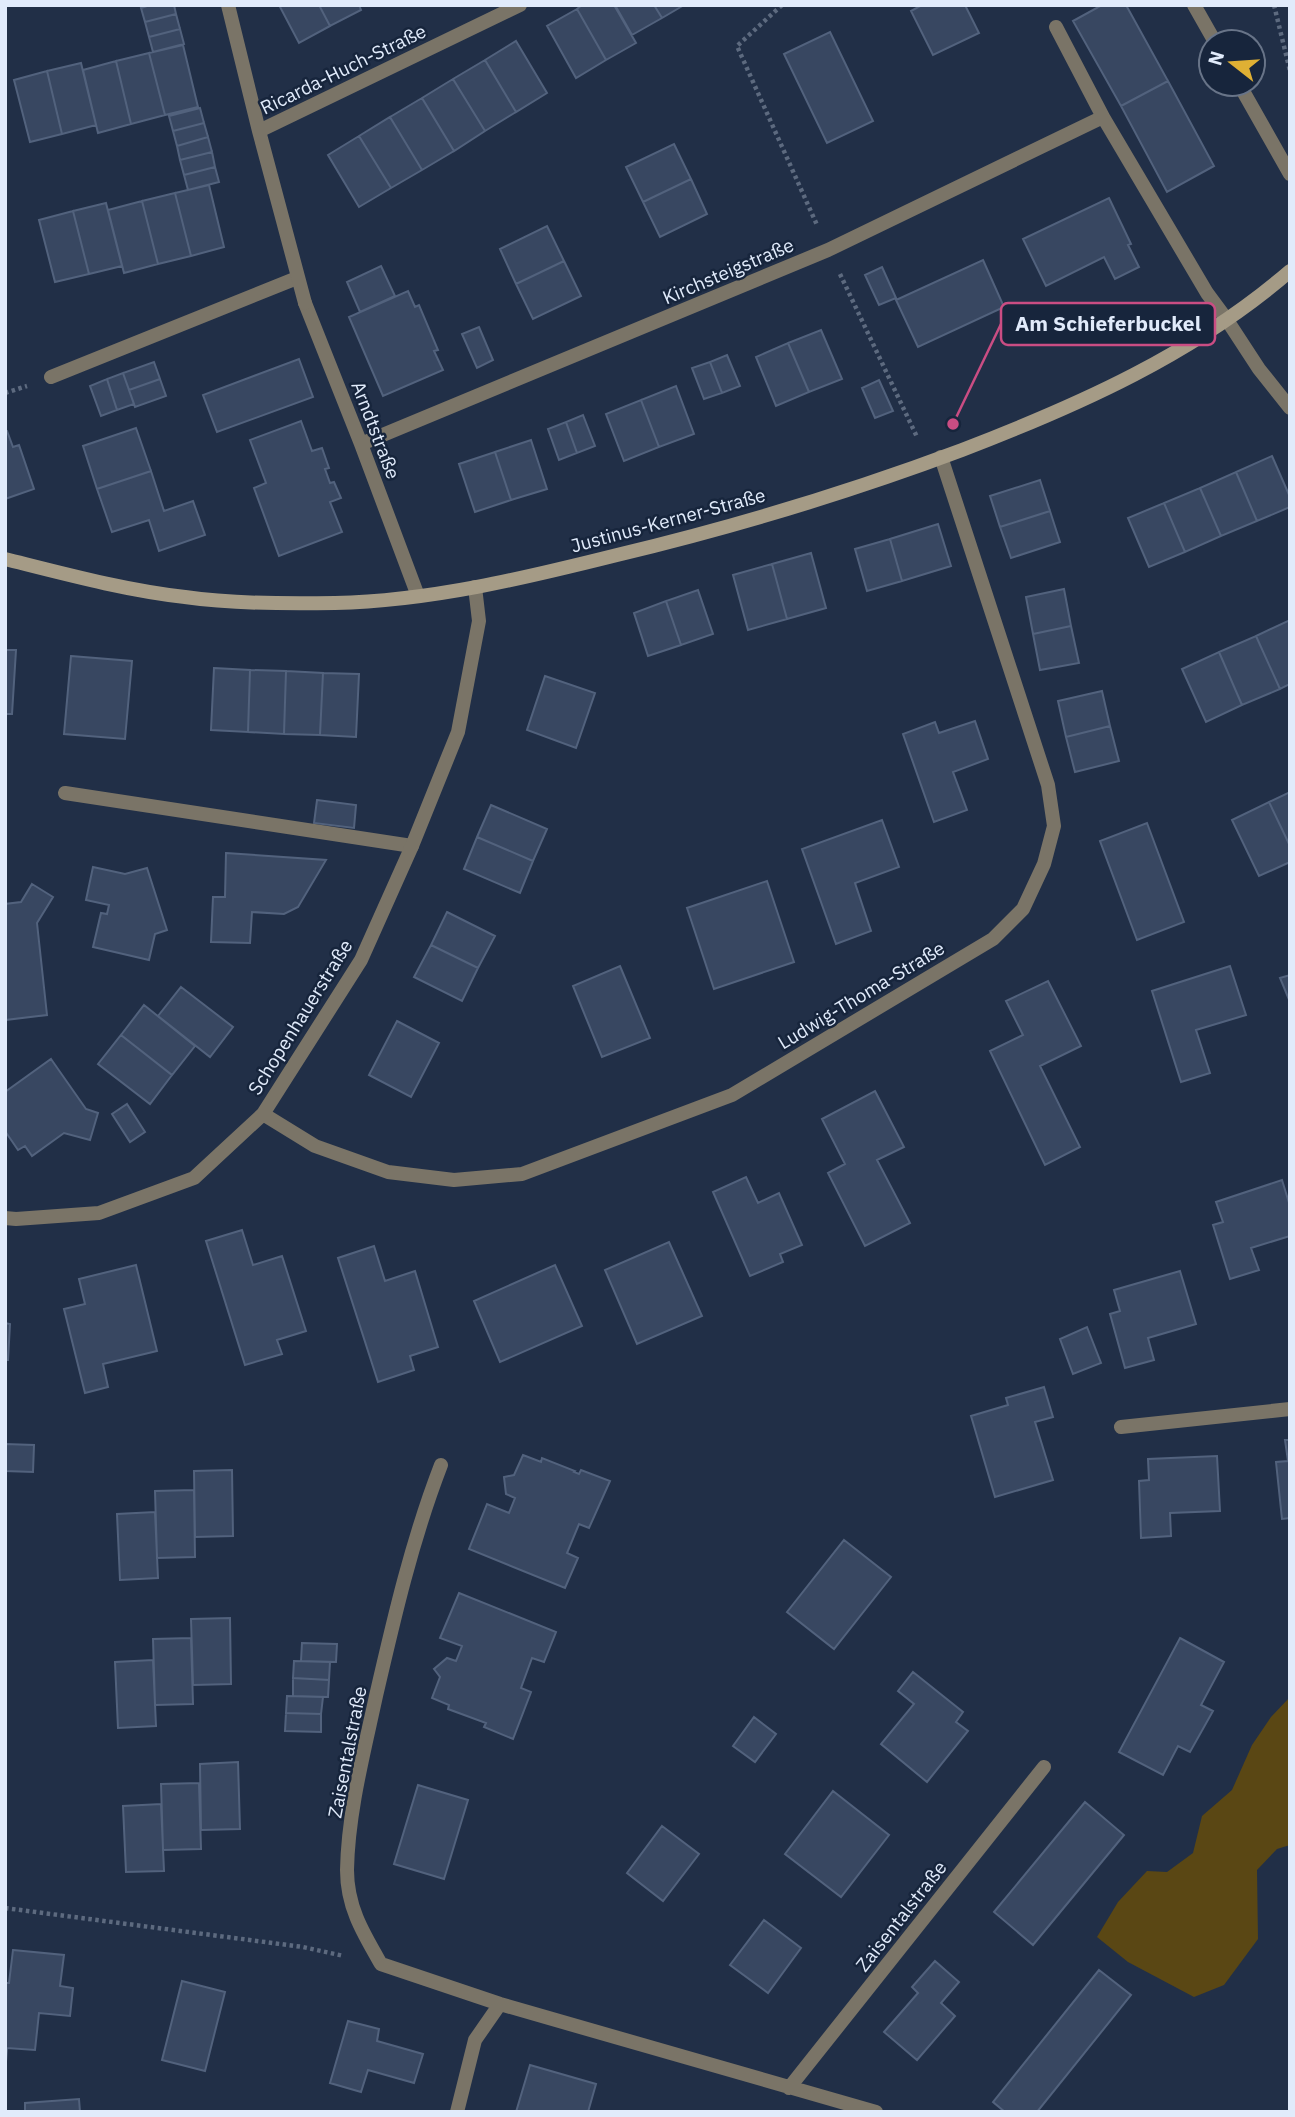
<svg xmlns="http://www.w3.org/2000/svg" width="1295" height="2117" viewBox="0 0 1295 2117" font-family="'IBM Plex Sans',sans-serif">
  <rect width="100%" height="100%" fill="#212f47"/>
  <path fill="#5a4714" d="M1290,1697V1845L1277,1849L1257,1870L1258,1939L1224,1985L1194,1997L1128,1962L1097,1937L1118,1902L1147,1871L1167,1872L1193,1853L1202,1816L1232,1790L1252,1745L1271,1717Z"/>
  <path fill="#384761" stroke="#52627d" stroke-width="2" d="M150,5H174L176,14L145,22L141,8Z
    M279,5H319L330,26L299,43Z
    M319,5H359L361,10L330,26Z
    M582,5H614L636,43L606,60L577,9Z
    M615,5H654L662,18L632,35Z
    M654,5H684L662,18Z
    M922,5H965L979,33L933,55L911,11Z
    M1102,5H1126L1168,81L1121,106L1073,21Z
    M577,9L606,60L576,78L547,26Z
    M176,14L180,29L149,37L145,22Z
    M180,29L184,44L153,52L149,37Z
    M830,32L873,121L827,143L784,54Z
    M516,41L547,93L516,112L485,60Z
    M183,45L198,107L165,115L149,53Z
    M149,53L165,115L131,124L116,61Z
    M485,60L516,112L485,131L453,79Z
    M116,61L131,124L98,133L83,70Z
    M81,63L96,125L62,134L47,71Z
    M47,71L62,134L30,142L14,80Z
    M453,79L485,131L454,151L422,98Z
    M1168,81L1214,166L1167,192L1121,106Z
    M422,98L454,151L422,170L390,117Z
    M200,108L204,123L173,131L169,116Z
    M390,117L422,170L391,188L359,136Z
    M204,123L208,137L177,146L173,131Z
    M359,136L391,188L359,207L328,155Z
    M208,137L212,152L180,160L177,146Z
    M674,144L691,179L643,202L626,167Z
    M212,152L215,167L184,175L180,160Z
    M215,167L219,182L188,190L184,175Z
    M691,179L707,214L660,237L643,202Z
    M209,185L224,247L191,256L175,193Z
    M175,193L191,256L158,264L142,201Z
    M1109,198L1131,244L1128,245L1139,267L1115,279L1104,257L1046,286L1023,239Z
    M142,201L158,264L124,273L108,210Z
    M106,203L122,266L89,274L73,211Z
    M73,211L89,274L55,282L39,220Z
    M547,226L564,261L516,284L500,249Z
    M983,260L1004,307L918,347L896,300Z
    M564,261L581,296L533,319L516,284Z
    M381,266L395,296L360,312L347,282Z
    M882,267L896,298L879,305L865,275Z
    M408,291L415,307L419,305L438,350L434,351L443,370L383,396L349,317Z
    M479,327L493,360L477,368L462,334Z
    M821,330L842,379L809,392L788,343Z
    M788,343L809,392L776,406L756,357Z
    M727,355L740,386L722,393L710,362Z
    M299,359L313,397L217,432L203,395Z
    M154,362L160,379L129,390L123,373Z
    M710,362L722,393L704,399L692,368Z
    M123,373L134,404L117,410L107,379Z
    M107,379L117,410L101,416L90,386Z
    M160,379L166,396L135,407L129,390Z
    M879,380L893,411L875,418L862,388Z
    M676,386L694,434L659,447L641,400Z
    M641,400L659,447L624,461L606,414Z
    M583,415L595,446L577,453L566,422Z
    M301,421L312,451L322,448L329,468L325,469L330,483L334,482L341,498L330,502L342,532L279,556L254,488L266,483L250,440Z
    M566,422L577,453L559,460L548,429Z
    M136,428L151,471L97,489L83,446Z
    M5,431H7L13,447L19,445L34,489L5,499Z
    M531,440L547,489L511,500L495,452Z
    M495,452L511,500L475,512L459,464Z
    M1272,456L1290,497V507L1257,521L1236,472Z
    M151,471L164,511L193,501L205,535L159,551L149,520L112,532L97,489Z
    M1236,472L1257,521L1221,536L1200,488Z
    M1040,480L1050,511L1000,527L990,496Z
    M1200,488L1221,536L1185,552L1164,503Z
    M1164,503L1185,552L1149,567L1128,518Z
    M1050,511L1060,542L1011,558L1000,527Z
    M938,524L951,566L902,581L890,539Z
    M890,539L902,581L867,591L855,549Z
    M811,553L826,608L787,619L772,564Z
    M772,564L787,619L748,630L733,575Z
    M1064,589L1071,626L1033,634L1026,597Z
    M698,590L713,634L681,645L666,601Z
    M666,601L681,645L648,656L634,613Z
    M1290,620V684L1280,689L1256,636Z
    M1071,626L1079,663L1040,670L1033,634Z
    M1256,636L1280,689L1242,705L1219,652Z
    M5,650H16L12,714H5Z
    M1219,652L1242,705L1206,722L1182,669Z
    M71,656L132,661L125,739L64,734Z
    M214,668L250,670L248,732L211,730Z
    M250,670L286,671L284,734L248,732Z
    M286,671L323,673L320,735L284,734Z
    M323,673L359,674L356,737L320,735Z
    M545,676L595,693L576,748L527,730Z
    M1102,691L1110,726L1066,737L1058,701Z
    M975,721L988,759L953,772L967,810L934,822L903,734L935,722L939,733Z
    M1110,726L1119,761L1075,772L1066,737Z
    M1290,792V846L1269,802Z
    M317,800L356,805L354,828L314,823Z
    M1269,802L1290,846V862L1259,876L1232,820Z
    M491,805L547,829L533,861L477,837Z
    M882,820L899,867L855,883L871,931L836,944L802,849Z
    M1147,823L1184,922L1137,940L1100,841Z
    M477,837L533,861L520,893L464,869Z
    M226,853L326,860L298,907L284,914L252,912L250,943L211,942L213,897H225Z
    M93,867L125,874L147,868L167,930L155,934L149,960L93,947L101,913L107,914L109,905L86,900Z
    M767,881L794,962L714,989L687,908Z
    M32,884L53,897L37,923L47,1015L5,1020V904L21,902Z
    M447,912L495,936L478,968L431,945Z
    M431,945L478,968L462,1001L414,977Z
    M620,966L650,1038L602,1057L573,986Z
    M1230,966L1246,1015L1196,1030L1210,1073L1181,1082L1152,991Z
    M1290,975V1002L1280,978Z
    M1048,981L1081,1046L1040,1066L1080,1147L1045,1165L990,1051L1023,1035L1006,1001Z
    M181,987L233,1027L210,1057L158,1016Z
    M144,1005L195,1046L172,1075L121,1035Z
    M397,1021L439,1043L411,1097L369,1075Z
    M121,1035L172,1075L150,1104L98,1064Z
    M51,1059L86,1109L98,1113L90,1140L64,1133L32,1156L25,1146L18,1150L5,1131V1092Z
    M875,1091L904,1147L877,1160L910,1223L865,1246L828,1173L845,1164L822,1119Z
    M127,1104L145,1132L130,1142L112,1114Z
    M746,1177L758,1203L779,1193L802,1245L780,1254L783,1262L750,1276L713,1192Z
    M1282,1180L1290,1206V1236L1251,1248L1259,1270L1230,1279L1213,1225L1223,1222L1216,1202Z
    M242,1230L253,1265L282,1256L306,1331L277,1340L282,1354L245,1365L206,1241Z
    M669,1242L702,1316L637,1344L605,1270Z
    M374,1246L385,1281L415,1271L438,1347L410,1356L414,1370L378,1382L338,1258Z
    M136,1265L157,1351L103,1364L108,1387L85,1393L64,1309L85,1304L79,1279Z
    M555,1265L582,1326L500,1362L474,1301Z
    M1180,1271L1196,1324L1148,1338L1154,1360L1125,1368L1110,1314L1120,1311L1114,1290Z
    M5,1323L10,1324L8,1360H5Z
    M1087,1327L1101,1363L1073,1374L1060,1339Z
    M1044,1387L1053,1417L1035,1422L1053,1480L995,1497L971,1416L1008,1405L1006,1398Z
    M1285,1440H1290V1518L1282,1519L1276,1462L1288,1461Z
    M5,1444L34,1445L33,1472L5,1471Z
    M523,1455L541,1462L542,1458L575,1471L574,1472L579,1474L581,1470L610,1481L589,1528L579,1524L567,1553L578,1558L565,1588L469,1549L487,1504L509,1513L515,1498L506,1494L504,1477L514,1475Z
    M1217,1456L1220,1511L1170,1513L1171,1536L1141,1538L1139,1481L1149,1480L1148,1459Z
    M232,1470L233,1536L195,1537L194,1471Z
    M194,1490L195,1557L157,1558L155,1491Z
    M155,1512L158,1578L120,1580L117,1514Z
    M844,1540L891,1577L834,1649L787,1612Z
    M459,1593L556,1632L544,1662L532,1658L521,1688L531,1692L513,1739L484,1727L486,1723L448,1709L449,1705L432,1698L440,1677L434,1669L447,1658L456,1661L462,1646L440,1638Z
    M230,1618L231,1684L193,1685L191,1619Z
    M191,1638L193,1704L155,1705L153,1639Z
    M1180,1638L1224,1662L1201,1705L1213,1711L1190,1752L1178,1746L1163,1775L1119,1752Z
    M302,1643L337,1644L336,1662L301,1661Z
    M153,1660L156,1726L118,1728L115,1662Z
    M294,1661L330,1662L329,1680L293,1678Z
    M913,1672L963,1712L956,1722L968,1731L927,1782L881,1744L914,1704L898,1691Z
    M293,1678L329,1680L328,1697L293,1696Z
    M287,1696L323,1697L321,1714L286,1713Z
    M286,1713L321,1714V1732L285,1731Z
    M754,1717L776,1734L755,1762L733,1746Z
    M238,1762L240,1829L201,1830L200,1764Z
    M199,1783L201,1849L163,1850L161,1784Z
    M418,1785L468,1800L444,1879L394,1864Z
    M833,1791L889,1835L841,1897L785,1854Z
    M1085,1802L1124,1835L1033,1945L994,1912Z
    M161,1804L164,1871L126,1872L123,1806Z
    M662,1826L699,1854L663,1901L627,1873Z
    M764,1920L801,1948L768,1993L730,1965Z
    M13,1950L64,1955L60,1986L73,1988L70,2016L39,2013L35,2050L7,2048L6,2062L5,1983H9Z
    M935,1961L959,1982L941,2003L955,2016L917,2060L884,2032L918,1993L912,1987Z
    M1099,1970L1131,1995L1037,2112H1005L993,2102Z
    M182,1981L225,1992L205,2071L162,2060Z
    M348,2021L379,2029L377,2041L423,2054L414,2083L368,2070L361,2092L330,2083Z
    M530,2065L596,2084L588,2112H516Z
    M79,2099L80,2112H25V2103Z"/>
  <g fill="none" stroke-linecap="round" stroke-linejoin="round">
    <path stroke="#5d6a7f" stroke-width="4.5" stroke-dasharray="3.5 3.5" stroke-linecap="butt" d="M782,5L737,46L817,225
      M1274,5L1290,71
      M840,274L917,437
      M5,393L27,386
      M5,1908L303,1947L344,1956"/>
    <path stroke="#7a7467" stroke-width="14" d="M1194,5L1215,42
      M1056,27L1103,117
      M1239,84L1290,174
      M305,303L361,444L418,596
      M51,377L297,278
      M361,444L828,250L1103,117L1207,293L1227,320
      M65,793L412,846
      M1121,1427L1290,1409"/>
    <path stroke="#7a7467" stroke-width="14" d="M228,5L259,131L305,303
      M259,131L520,5
      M1227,320L1259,369L1290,408
      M263,1114L315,1146L388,1172L454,1180L522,1174L732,1095L993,939L1023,909L1044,864L1054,826L1048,785L941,457
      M5,1218L16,1219L99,1213L194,1178L263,1114L361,960L412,846L458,732L479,621L475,587
      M441,1465C412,1540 394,1618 376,1696C364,1752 348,1812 347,1870C347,1907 363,1933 381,1964L500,2004L876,2112
      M789,2088L1044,1767
      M457,2112L475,2040L500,2004"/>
    <path stroke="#a59b86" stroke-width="14" d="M5,559C65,574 124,590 185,597C234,604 285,604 335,603C430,601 525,578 617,555C734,527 850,492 962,450C1079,405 1194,354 1290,271"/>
  </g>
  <g text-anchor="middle" stroke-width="5" stroke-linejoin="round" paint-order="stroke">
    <g font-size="19" fill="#e1ebfb" stroke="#17253c">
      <text transform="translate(343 69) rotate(-26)" y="7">Ricarda-Huch-Straße</text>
      <text transform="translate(728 271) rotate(-23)" y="7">Kirchsteigstraße</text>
      <text transform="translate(376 430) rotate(69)" y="7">Arndtstraße</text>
      <text transform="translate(668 520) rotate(-15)" y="7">Justinus-Kerner-Straße</text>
      <text transform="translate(861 995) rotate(-31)" y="7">Ludwig-Thoma-Straße</text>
      <text transform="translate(300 1017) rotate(-58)" y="7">Schopenhauerstraße</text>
      <text transform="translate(347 1752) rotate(-79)" y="7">Zaisentalstraße</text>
      <text transform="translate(901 1916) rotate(-52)" y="7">Zaisentalstraße</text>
    </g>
  </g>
  <path fill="none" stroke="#ca4d83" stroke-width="2.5" d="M953 424L1001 324"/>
  <circle fill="#ca4d83" stroke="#17253c" stroke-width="2.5" cx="953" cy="424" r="7"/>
  <rect fill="#17253c" stroke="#ca4d83" stroke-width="2.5" x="1001" y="303" width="214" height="42" rx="7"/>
  <g font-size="21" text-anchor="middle" font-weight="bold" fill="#e1ebfb">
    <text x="1108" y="331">Am Schieferbuckel</text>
  </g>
  <rect width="1295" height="2117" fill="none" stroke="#e1ebfb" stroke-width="14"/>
  <g transform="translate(1232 63) rotate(287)"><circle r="33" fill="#17253c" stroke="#687488" stroke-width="2"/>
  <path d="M0-5L12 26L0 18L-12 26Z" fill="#dfb034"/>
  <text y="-10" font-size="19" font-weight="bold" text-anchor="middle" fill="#e1ebfb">N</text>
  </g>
</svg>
